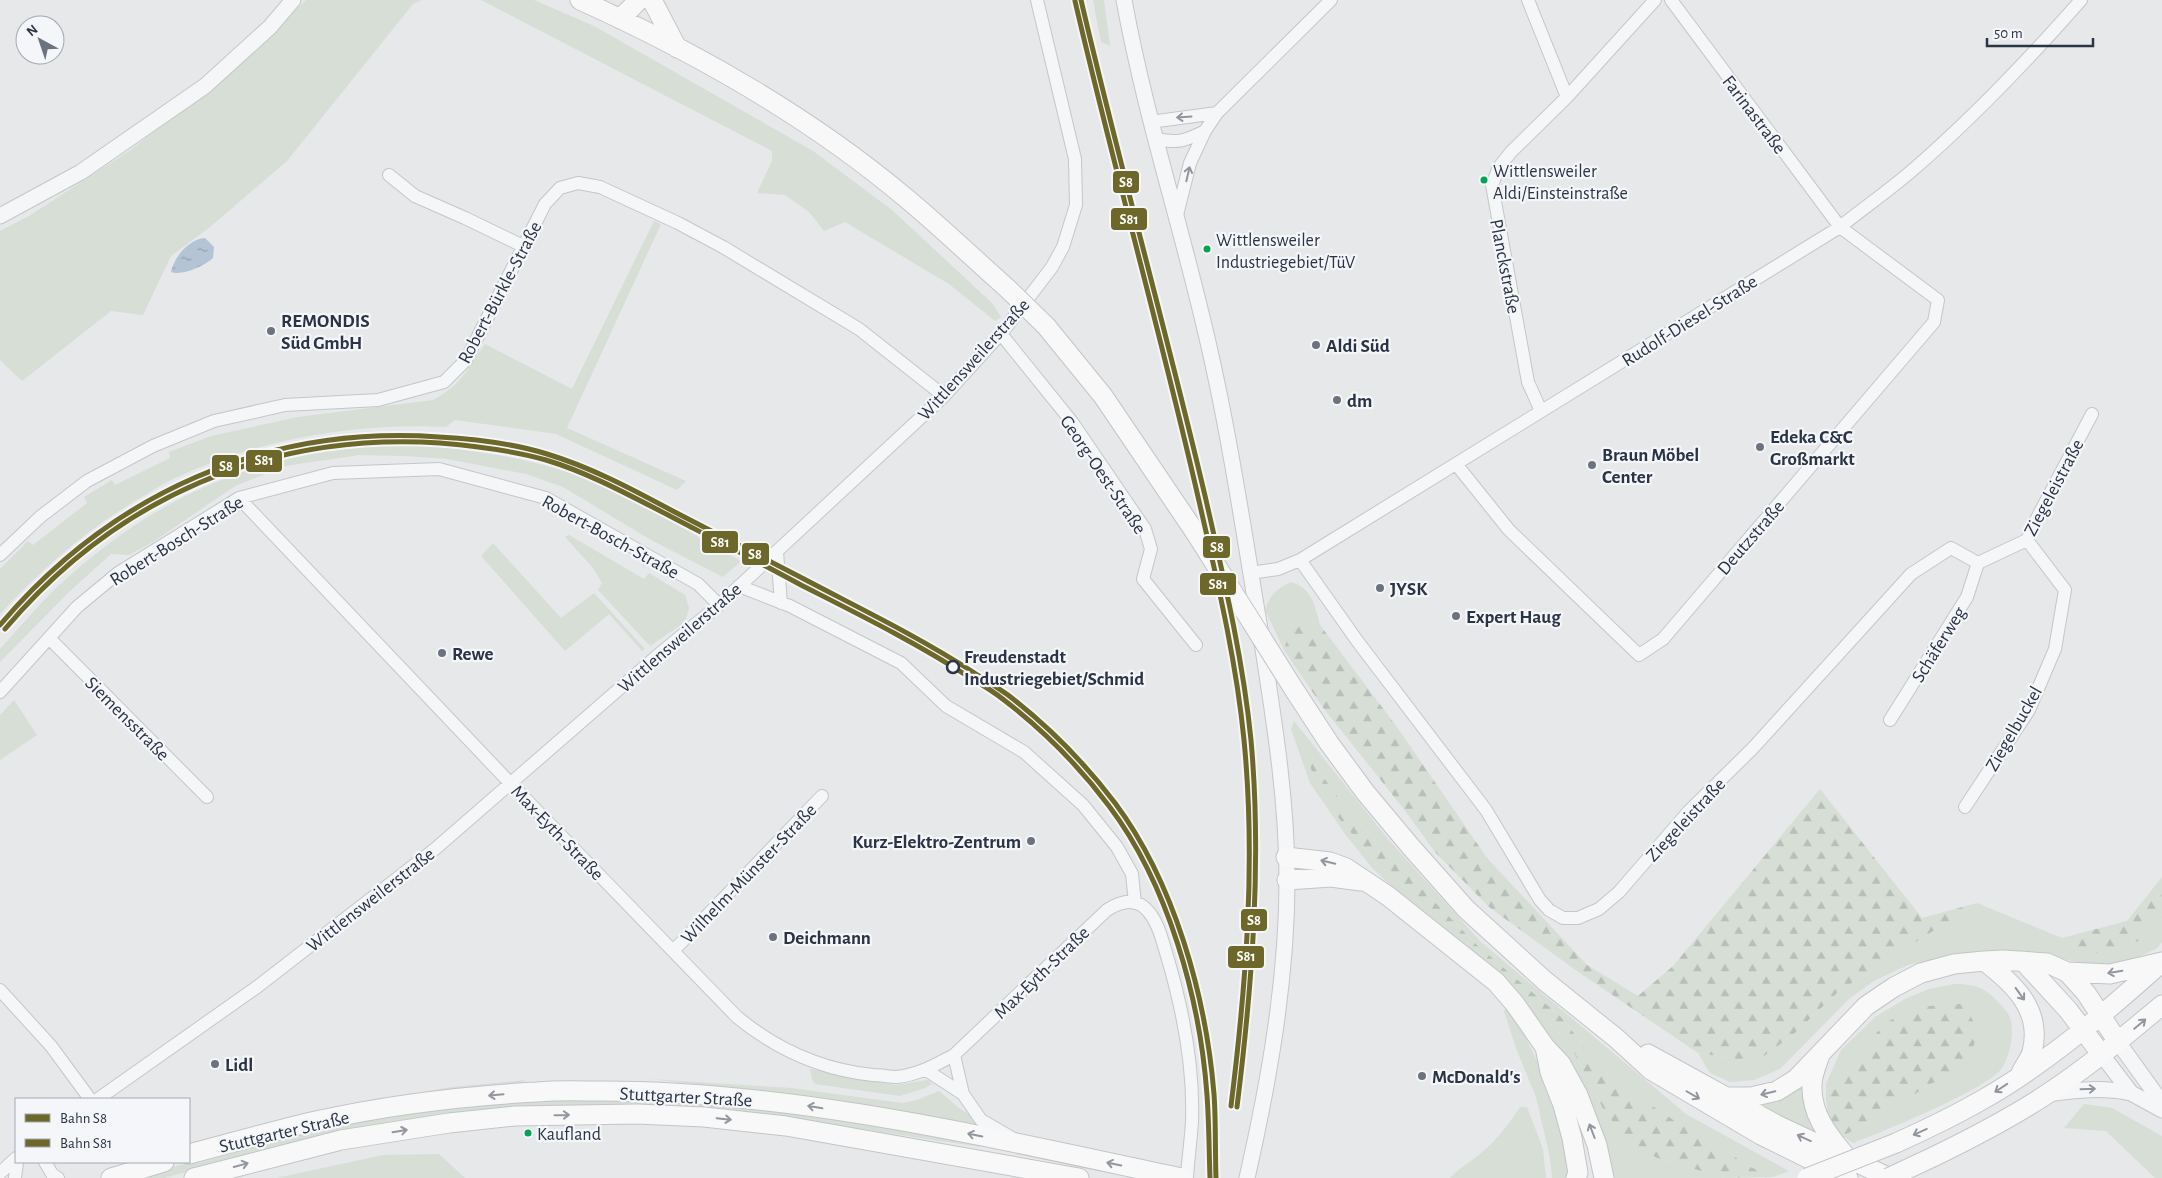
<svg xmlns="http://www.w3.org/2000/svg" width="2162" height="1178" viewBox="0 0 2162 1178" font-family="'Alegreya Sans',sans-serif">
  <defs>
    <pattern id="forest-firs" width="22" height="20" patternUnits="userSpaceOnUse" patternTransform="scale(1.25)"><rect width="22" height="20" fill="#d6ded6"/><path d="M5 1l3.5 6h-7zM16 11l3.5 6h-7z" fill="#b8bfb9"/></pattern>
    <pattern id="water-ripples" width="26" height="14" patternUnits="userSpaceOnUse" patternTransform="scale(1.25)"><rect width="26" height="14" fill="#b4c4d5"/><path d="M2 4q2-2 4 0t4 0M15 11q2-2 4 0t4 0" fill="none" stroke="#93a0af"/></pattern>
  </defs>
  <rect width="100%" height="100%" fill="#e6e8ea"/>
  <path fill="#d6ded6" d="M306,0H422L413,4L287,161L210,227L171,256L143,315L111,311L22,381L0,360V231L29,216L129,151L228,75Z
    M481,0H534L594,26L813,151L892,210L992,303L1001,317L995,321L949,284L845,222L824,231L809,212L785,195L757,193L772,161V151Z
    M1093,0H1104L1110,46L1101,42Z
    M654,221L661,224L567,428L686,481L677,490L556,434L455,420L446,427C354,422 256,440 173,479C161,484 151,492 140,498C87,529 41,569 0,614V569L28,541L33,545L87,503L84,497L112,480L115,485L170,458L169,452L211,436L298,417L433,400C463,384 466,370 485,344L572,389Z
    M407,444C477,450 543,459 608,487C654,507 696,538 741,561L723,577L651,540L563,487L526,474L447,459L405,456L360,455L285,466L235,486L153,542L129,555L111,554L68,593L0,662V649C18,629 35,609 54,590C158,492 265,449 407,444Z
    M569,535L644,579L649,573L685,595L689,608L685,622L650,646L598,590L602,583L593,568L565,537Z
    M493,543L561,618L594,593L645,649L642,651L609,614L565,651L481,556Z
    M1291,582C1312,588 1315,606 1320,625L1293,620L1284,650L1265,610C1270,595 1276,589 1291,582Z
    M14,700L37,735L0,760V715Z
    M1294,721L1388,839L1481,942L1686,1114L1789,1171L1773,1177L1748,1166L1718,1145L1675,1121L1610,1078L1560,1016L1477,945L1409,876L1350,813L1321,774L1300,737L1317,785L1336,815L1376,862L1399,882L1435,919L1475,949L1570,1045L1606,1114L1657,1158L1725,1178H1615L1559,1049L1513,988L1426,918L1373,869L1345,834L1310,783L1291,729Z
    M1977,903L2062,938L2077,949L2140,940L2162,914V942L2156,949L2124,963L2088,964L2051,957L1953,955L1908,965L1874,981L1850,998L1780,1069L1754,1080L1730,1082L1710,1073L1698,1053L1756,1062L1794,1034L1839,991Z
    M1955,984C1980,984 1990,991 2006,1011C2012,1019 2012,1025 2012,1035C2011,1045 2008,1059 2002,1068C1988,1089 1882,1132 1853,1143L1843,1136L1888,1112L1930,1084L1957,1074L1839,1077L1826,1104V1084L1841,1050L1875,1017L1905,999L1929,989Z
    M1507,1008L1519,1023L1556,1101L1570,1178H1552L1550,1158L1536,1097L1517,1051L1504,1011Z
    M810,1069L895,1085L928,1080L932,1084L925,1088L900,1096L815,1084L812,1079Z
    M649,1079L791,1088L902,1103L917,1100L939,1091L959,1108L978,1120L981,1125L939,1120L828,1099Z
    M526,1080L519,1085L189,1145V1143L329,1108L452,1087Z
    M1804,1085L1806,1110L1817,1135L1758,1107V1103Z
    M600,1099L698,1101L778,1110L982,1143L981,1147L806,1121L398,1122L317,1136L164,1178H132L316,1128L433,1110L529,1100Z
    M2084,1104L2112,1108L2162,1136V1178H2155L2106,1131L2064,1128Z
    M1520,1107H1527L1543,1149L1546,1178H1450C1459,1168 1471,1162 1481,1153C1497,1140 1509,1124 1520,1107Z
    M439,1154L465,1178H276L383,1155Z"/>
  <path fill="url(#forest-firs)" d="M1293,620L1320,625L1397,727L1487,858L1587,965L1638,996L1673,966L1820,789L1922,918L1977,903L1839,991L1794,1034L1756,1062L1698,1053L1577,971L1489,907L1435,852L1403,808L1324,709L1284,650Z
    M1298,733L1321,774L1350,813L1409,876L1477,945L1560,1016L1610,1078L1675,1121L1718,1145L1748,1166L1773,1177L1725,1178L1657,1158L1629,1140L1606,1114L1570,1045L1475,949L1435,919L1399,882L1376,862L1336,815L1317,785Z
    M2162,877V914L2140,940L2110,955L2077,949L2062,938L2127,921Z
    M1961,1004L1970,1015L1978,1031L1973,1048L1957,1074L1930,1084L1888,1112L1843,1136C1805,1109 1843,1071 1865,1048C1872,1039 1881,1025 1891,1020C1916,1005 1933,1005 1961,1004Z"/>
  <path fill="url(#water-ripples)" d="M205,238L214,247L213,258C204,266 183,276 171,272C174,257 189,239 205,238Z"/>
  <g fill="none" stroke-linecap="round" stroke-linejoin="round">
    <defs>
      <path id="minor" d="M1528,0L1567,97
        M1150,122L1217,113
        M1155,139C1178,143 1183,142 1205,131
        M389,175L415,196L465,218L525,247
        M1176,219L1190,163L1205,131L1217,113L1331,0
        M1001,334L1072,422L1145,529L1151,549L1143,579L1196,645
        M1541,411L1528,382L1492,185L1499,167L1511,152L1567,97L1655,0
        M1456,464L1509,530L1639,655L1663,639L1934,322L1938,300L1840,227L1671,0
        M239,498L511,784L737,1017C776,1049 823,1070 873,1075C881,1075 889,1077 896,1077C918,1075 935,1065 954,1055L1107,910C1118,903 1133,897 1145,908C1158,920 1162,940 1167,956C1183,1010 1194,1065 1192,1121C1191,1140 1188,1159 1187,1178
        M777,552L781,603
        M0,555L40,517L87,481L153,446L214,421L285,405L378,400L444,382L466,360L545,204L560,188L578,183L600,187L678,223L723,247L859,329L944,396
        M1300,560L1358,642L1486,810L1540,900L1549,910L1563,918H1578L1599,909L1619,892L1689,811L1753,748L1911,574L1951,548L1978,563
        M1978,563L2027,540L2036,520L2092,414
        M1250,573L1278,569L1300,560L1840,227C1865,207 1891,189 1915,168C1975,116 2029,59 2081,0
        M739,586L790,606L901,663L946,706L1024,752L1083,805L1117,847L1132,874L1135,903
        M49,638L207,797
        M0,692L77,607L118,573L239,498L333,473L439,469L546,498L698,584L719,605
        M1890,720L1967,597L1978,563
        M1965,807L2029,710L2055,649L2065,590L2027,540
        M673,951L822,796
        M0,990L51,1046L90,1099
        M954,1055L963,1094L981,1120L1012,1138
        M926,1070L963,1094
        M98,1099L257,987L435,849L657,656L719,605L944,396L1004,330L1052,267L1063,247L1076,205L1075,159L1037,0
        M45,1162L52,1174L58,1178
        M0,1173L16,1158
        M15,1178L17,1162"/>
      <path id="tertiary" d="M1124,0C1147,127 1189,248 1215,374C1233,456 1245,540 1259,623C1272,709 1287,793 1287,880C1287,980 1269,1081 1247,1178
        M0,216L81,172L205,86L270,27L293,0
        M2118,1042L2162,1103
        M2102,1055L2131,1093L2162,1110
        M2048,1094C2077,1090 2102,1087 2131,1093"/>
      <path id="primary" d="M580,0C693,51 811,118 906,198C941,227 974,259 1008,289
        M652,0L677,48
        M620,19L639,0
        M1046,326L1103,396L1195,532
        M1295,691L1329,743L1365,792L1411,847L1466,909L1545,981L1616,1038L1651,1070L1761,1135L1848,1178
        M1286,857L1330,862L1346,868L1388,896L1496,982L1515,1004L1545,1047L1561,1064L1578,1095L1597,1145L1604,1178
        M1287,880L1331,877L1361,881
        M1984,961C2013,983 2043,1010 2032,1052C2030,1059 2024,1066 2021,1073
        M2023,961L2068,1010L2102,1055
        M2067,972L2086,993L2118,1042
        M1545,1047L1550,1072L1563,1105L1572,1138L1578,1173L1576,1178
        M1648,1054L1777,1125L1890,1178
        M1820,1055C1817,1064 1812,1075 1812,1085C1811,1113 1827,1134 1844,1154
        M1723,1097H1751L1777,1091L1796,1079L1866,1006L1894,987L1921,973L1954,964L1984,961L2003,960L2047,963L2067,972L2110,974L2162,962
        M1896,1143C1925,1130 1954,1116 1982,1100C2047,1063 2105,1013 2161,963
        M189,1154C231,1143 273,1131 316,1121C388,1105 463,1096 537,1092C558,1090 581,1091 602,1091C798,1091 991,1138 1182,1178
        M1933,1157C1972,1138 2011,1118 2047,1094C2088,1067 2125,1036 2162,1005
        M111,1178L164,1162
        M194,1178L341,1140L449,1123L515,1116L637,1114L704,1117L786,1126L1079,1178"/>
    </defs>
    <use href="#minor" stroke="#c4c6c8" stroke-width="14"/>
    <use href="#tertiary" stroke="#c4c6c8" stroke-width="17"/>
    <use href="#primary" stroke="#c2c5c8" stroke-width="21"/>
    <use href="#minor" stroke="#f5f6f7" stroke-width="12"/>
    <use href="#tertiary" stroke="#f5f6f7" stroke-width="15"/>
    <use href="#primary" stroke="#f8f8f8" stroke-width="19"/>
    <defs>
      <path id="primary-bridge" d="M1008,289L1046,326
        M1195,532L1295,691
        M1807,1178L1896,1143
        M1888,1178L1933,1157"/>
    </defs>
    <use href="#primary-bridge" stroke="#c2c5c8" stroke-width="21" stroke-linecap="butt"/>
    <use href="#primary-bridge" stroke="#f8f8f8" stroke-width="19"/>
    <defs>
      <path id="rail-1" d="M1081,0C1120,167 1167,333 1206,500C1224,579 1243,659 1251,740C1262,862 1252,986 1237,1107
        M0,625C112,493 265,425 439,437C475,439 512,443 547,454C590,467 630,488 669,509C714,532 759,556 804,579C861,609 919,637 973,672C985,680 997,687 1008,695C1048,726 1084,762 1115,803C1174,882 1206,996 1214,1094C1216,1122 1215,1150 1216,1178"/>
      <path id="rail-2" d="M1075,1C1114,169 1161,334 1199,501C1217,580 1236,659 1244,740C1256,862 1246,985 1231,1106
        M5,629C116,498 267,432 440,443C475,446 512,450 546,460C589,473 629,495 668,515C712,538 757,561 801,585C858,614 915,642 969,677C981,684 993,691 1004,700C1043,730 1079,766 1109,806C1168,884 1200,998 1207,1095C1209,1122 1209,1150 1210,1178"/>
    </defs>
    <use href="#rail-1" stroke="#f4f6f9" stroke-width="9"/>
    <use href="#rail-2" stroke="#f4f6f9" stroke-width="9"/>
    <use href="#rail-1" stroke="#6d682a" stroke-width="5"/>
    <use href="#rail-2" stroke="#6d682a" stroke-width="5"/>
  </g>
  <defs><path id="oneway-shaft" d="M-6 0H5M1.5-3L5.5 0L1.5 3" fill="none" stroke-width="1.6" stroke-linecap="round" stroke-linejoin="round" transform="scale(1.25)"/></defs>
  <g stroke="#90959e">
    <use href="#oneway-shaft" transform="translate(1184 117) rotate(176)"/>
    <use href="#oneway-shaft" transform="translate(1188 174) rotate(-77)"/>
    <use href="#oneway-shaft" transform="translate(2088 1089) rotate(-2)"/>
  </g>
  <g stroke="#92969e">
    <use href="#oneway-shaft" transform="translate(1328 862) rotate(-167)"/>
    <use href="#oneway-shaft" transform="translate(2115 972) rotate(170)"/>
    <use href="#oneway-shaft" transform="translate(2020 994) rotate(54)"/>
    <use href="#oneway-shaft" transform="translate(2140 1024) rotate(-40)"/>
    <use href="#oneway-shaft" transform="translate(2001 1088) rotate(146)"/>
    <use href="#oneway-shaft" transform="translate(1768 1093) rotate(167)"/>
    <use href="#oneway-shaft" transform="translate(496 1095) rotate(175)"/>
    <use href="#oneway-shaft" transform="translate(1693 1095) rotate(30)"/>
    <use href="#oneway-shaft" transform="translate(815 1107) rotate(-170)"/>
    <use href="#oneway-shaft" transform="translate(562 1115) rotate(-1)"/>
    <use href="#oneway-shaft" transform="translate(724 1119) rotate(6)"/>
    <use href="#oneway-shaft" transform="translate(400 1131) rotate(-9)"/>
    <use href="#oneway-shaft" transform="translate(1592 1131) rotate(-111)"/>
    <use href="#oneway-shaft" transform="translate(1920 1132) rotate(156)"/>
    <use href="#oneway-shaft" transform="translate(975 1135) rotate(-169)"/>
    <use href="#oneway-shaft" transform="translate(1804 1138) rotate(-155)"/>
    <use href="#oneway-shaft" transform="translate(1114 1164) rotate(-168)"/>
    <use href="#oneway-shaft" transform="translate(241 1165) rotate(-15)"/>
  </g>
  <g fill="#00a651" stroke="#f4f6f9" stroke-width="2">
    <circle cx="1484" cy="180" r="4.5"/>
    <circle cx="1207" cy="249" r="4.5"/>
    <circle cx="528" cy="1133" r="4.5"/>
  </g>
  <g fill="#6c737f" stroke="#f4f6f9" stroke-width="2">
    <circle cx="271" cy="331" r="5"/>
    <circle cx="1316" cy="345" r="5"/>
    <circle cx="1337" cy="400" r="5"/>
    <circle cx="1760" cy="447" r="5"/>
    <circle cx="1592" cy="465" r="5"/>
    <circle cx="1380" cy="588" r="5"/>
    <circle cx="1456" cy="616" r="5"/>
    <circle cx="442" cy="653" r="5"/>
    <circle cx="1031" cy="841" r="5"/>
    <circle cx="773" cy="937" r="5"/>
    <circle cx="215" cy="1064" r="5"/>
    <circle cx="1422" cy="1076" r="5"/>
  </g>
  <circle fill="#f4f6f9" stroke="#2b3445" stroke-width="2.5" cx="953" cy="667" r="6"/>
  <g text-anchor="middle" stroke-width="4.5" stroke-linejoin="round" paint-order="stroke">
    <g font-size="18" fill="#2b3445" stroke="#f4f6f9" text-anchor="start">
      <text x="1493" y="177">Wittlensweiler<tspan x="1493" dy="22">Aldi/Einsteinstraße</tspan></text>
      <text x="1216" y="246">Wittlensweiler<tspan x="1216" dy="22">Industriegebiet/TüV</tspan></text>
      <text x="537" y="1140">Kaufland</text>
    </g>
    <g font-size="19" fill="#2b3445" stroke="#f4f6f9">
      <text transform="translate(1755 114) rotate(53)" y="7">Farinastraße</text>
      <text transform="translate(1506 266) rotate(79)" y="7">Planckstraße</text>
      <text transform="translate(499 292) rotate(-62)" y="7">Robert-Bürkle-Straße</text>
      <text transform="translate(1689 320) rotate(-32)" y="7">Rudolf-Diesel-Straße</text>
      <text transform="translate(973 359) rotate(-48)" y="7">Wittlensweilerstraße</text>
      <text transform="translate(1104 474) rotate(56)" y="7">Georg-Oest-Straße</text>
      <text transform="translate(2053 487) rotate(-62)" y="7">Ziegeleistraße</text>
      <text transform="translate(611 536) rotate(29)" y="7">Robert-Bosch-Straße</text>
      <text transform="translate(1750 537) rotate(-49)" y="7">Deutzstraße</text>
      <text transform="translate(176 540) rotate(-32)" y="7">Robert-Bosch-Straße</text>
      <text transform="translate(679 637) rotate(-41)" y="7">Wittlensweilerstraße</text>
      <text transform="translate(1938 644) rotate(-58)" y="7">Schäferweg</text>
      <text transform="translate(128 718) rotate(45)" y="7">Siemensstraße</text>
      <text transform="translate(2013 728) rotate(-60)" y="7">Ziegelbuckel</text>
      <text transform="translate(1685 819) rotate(-47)" y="7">Ziegeleistraße</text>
      <text transform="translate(558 832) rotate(46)" y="7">Max-Eyth-Straße</text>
      <text transform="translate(748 873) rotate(-46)" y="7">Wilhelm-Münster-Straße</text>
      <text transform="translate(370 899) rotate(-38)" y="7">Wittlensweilerstraße</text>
      <text transform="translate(1041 972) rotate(-44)" y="7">Max-Eyth-Straße</text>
      <text transform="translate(686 1096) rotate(3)" y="7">Stuttgarter Straße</text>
      <text transform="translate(284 1131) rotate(-13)" y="7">Stuttgarter Straße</text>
    </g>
    <g font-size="19" font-weight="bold" fill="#2b3445" stroke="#f4f6f9" text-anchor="start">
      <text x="281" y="327">REMONDIS<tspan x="281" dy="22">Süd GmbH</tspan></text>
      <text x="1326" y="352">Aldi Süd</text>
      <text x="1347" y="407">dm</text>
      <text x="1770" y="443">Edeka C&amp;C<tspan x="1770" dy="22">Großmarkt</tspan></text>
      <text x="1602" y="461">Braun Möbel<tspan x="1602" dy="22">Center</tspan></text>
      <text x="1390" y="595">JYSK</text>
      <text x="1466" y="623">Expert Haug</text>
      <text x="452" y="660">Rewe</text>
      <text x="1021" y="848" text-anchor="end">Kurz-Elektro-Zentrum</text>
      <text x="783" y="944">Deichmann</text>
      <text x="225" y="1071">Lidl</text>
      <text x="1432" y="1083">McDonald's</text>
    </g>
    <g font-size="19" font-weight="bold" fill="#2b3445" stroke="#f4f6f9" text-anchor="start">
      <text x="964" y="663">Freudenstadt<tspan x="964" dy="22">Industriegebiet/Schmid</tspan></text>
    </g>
  </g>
  <g stroke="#f4f6f9" stroke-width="2">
    <rect x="1112" y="170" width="28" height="24" rx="5" fill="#6d682a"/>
    <rect x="1110" y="207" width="38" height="24" rx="5" fill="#6d682a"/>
    <rect x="245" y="449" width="38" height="24" rx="5" fill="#6d682a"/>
    <rect x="211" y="454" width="29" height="24" rx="5" fill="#6d682a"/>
    <rect x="701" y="530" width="38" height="24" rx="5" fill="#6d682a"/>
    <rect x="1202" y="535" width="29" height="24" rx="5" fill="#6d682a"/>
    <rect x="741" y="542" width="29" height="24" rx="5" fill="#6d682a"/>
    <rect x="1199" y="572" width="38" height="24" rx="5" fill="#6d682a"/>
    <rect x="1240" y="908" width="28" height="24" rx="5" fill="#6d682a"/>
    <rect x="1227" y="945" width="38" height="24" rx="5" fill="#6d682a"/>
  </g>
  <g font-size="14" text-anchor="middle" font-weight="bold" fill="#fff">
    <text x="1126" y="187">S8</text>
    <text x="1129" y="224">S81</text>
    <text x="264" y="465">S81</text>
    <text x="226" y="471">S8</text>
    <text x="720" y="547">S81</text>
    <text x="1217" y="552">S8</text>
    <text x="755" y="559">S8</text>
    <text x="1218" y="589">S81</text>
    <text x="1254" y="925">S8</text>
    <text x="1246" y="961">S81</text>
  </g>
  <rect x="15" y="1098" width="175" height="65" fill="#f4f6f9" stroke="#a4a8b1"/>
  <rect x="25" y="1114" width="25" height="8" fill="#6d682a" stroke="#a4a8b1"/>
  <text x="60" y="1123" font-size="15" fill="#2b3445">Bahn S8</text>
  <rect x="25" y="1139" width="25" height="8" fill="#6d682a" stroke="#a4a8b1"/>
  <text x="60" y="1148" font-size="15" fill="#2b3445">Bahn S81</text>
  <g transform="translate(40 40) rotate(320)"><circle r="24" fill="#f4f6f9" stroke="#a4a8b1"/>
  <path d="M0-4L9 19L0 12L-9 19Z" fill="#6c737f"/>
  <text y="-8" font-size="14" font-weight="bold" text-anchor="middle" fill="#2b3445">N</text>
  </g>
  <path d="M1987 38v8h106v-8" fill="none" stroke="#2b3445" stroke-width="2.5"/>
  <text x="1994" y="38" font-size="15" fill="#2b3445" stroke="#f4f6f9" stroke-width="4" paint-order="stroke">50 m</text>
</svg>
